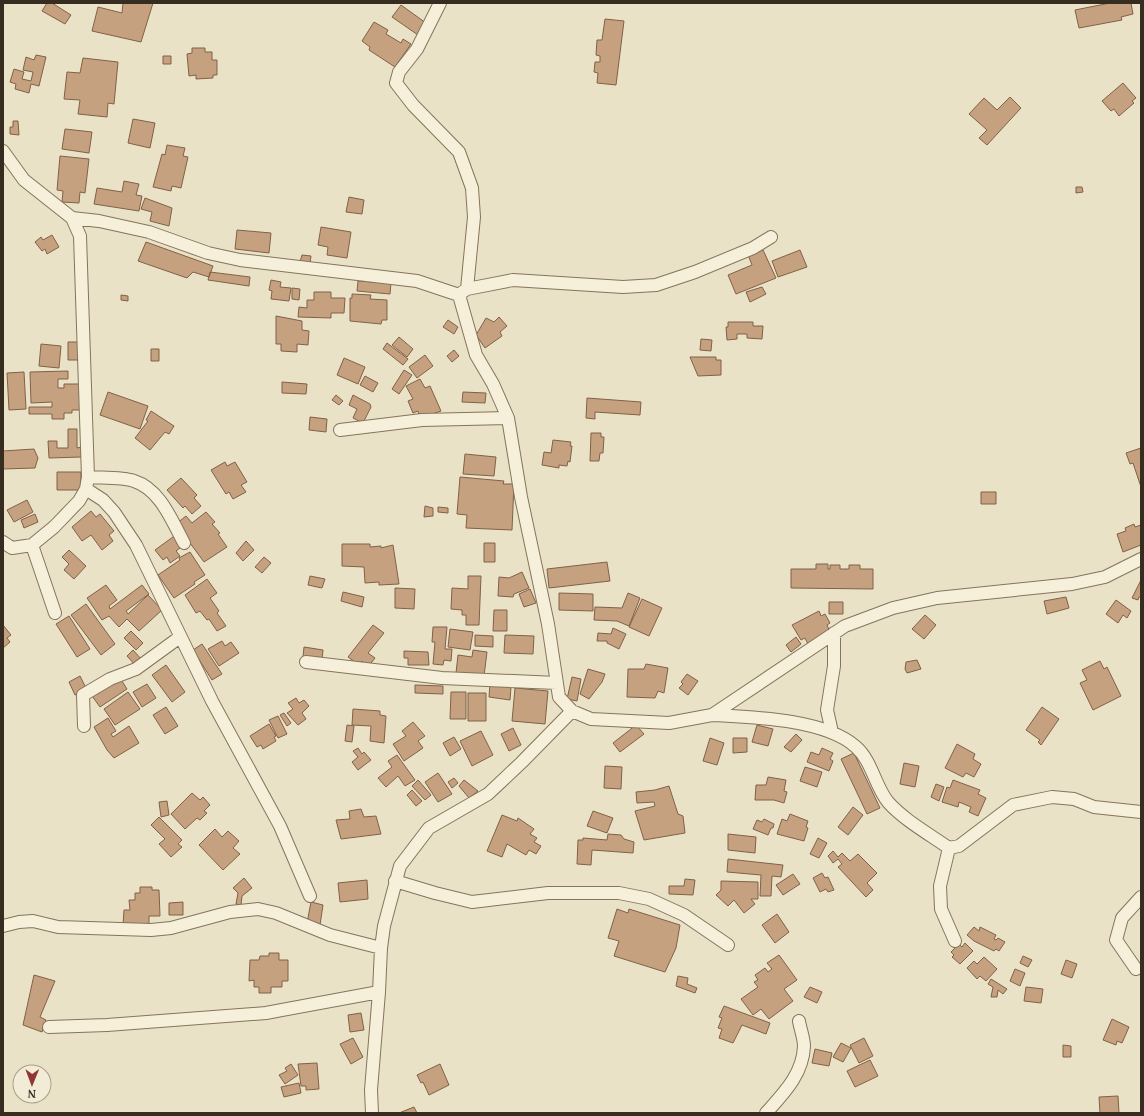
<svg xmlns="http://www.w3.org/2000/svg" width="1144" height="1116" viewBox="0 0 1144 1116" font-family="'PT Serif',serif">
  <rect width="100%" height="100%" fill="#eae2c7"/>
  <path fill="#c5a180" stroke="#816146" d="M47,3H52L71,15L65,24L42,11Z
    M123,3H153L141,42L92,31L98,7L122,13Z
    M1110,3H1131L1133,14L1121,17L1122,20L1079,28L1075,10Z
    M401,5L426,23L418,35L392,17Z
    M605,19L624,21L616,85L597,83L598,73L594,72L595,62H600V56L596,55L597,40H602Z
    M374,22L388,30L386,34L401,43L403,39L411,44L395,67L369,50L370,47L362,41Z
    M192,48H205V52H212V60H217V75H213V78L196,79V75L189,76L187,54L192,53Z
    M36,55L46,57L39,86L31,84L29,93L15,89L16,84L10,82L14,69L24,72L22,79L31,81L33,72L23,70L26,57L34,60Z
    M163,56H171V64H163Z
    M83,58L118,62L114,104L108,103L107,117L78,114L80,100L64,99L67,72L80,73Z
    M1123,83L1136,98L1132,101L1134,103L1119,116L1114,109L1111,111L1102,101Z
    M1010,97L1021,108L987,145L979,138L987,130L969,114L984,98L997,110Z
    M133,119L155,123L150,148L128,143Z
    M13,121H18L19,135L10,134V127H13Z
    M65,129L92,132L89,153L62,149Z
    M167,145L185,148L183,156L188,157L181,188L172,186L171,191L153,187L162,154L165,155Z
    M60,156L89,159L85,193L80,192L79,203L62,202L63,191L57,190Z
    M124,181L139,184L136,195L142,196L139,211L94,204L97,188L122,192Z
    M1076,187H1082L1083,192L1076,193Z
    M349,197L364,200L362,214L346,212Z
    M145,198L172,208L169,226L150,221L152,212L141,209Z
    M321,227L351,232L347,258L327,255L328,247L318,245Z
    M237,230L271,233L269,253L235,249Z
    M52,235L59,247L47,254L45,249L42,251L35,242L41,237L43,240Z
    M146,242L213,266L209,277L193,272L187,278L138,261Z
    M763,250L776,278L736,294L728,275L752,265L748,255Z
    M800,250L807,267L778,277L772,261Z
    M302,255L311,256L310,263L300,262Z
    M210,272L250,277L249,286L208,280Z
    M271,280L281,282L280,287L291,288L289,301L271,299L272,291L269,290Z
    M358,281L391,283L390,294L357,291Z
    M762,287L766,294L750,302L746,292Z
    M292,288L300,289L299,300L292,299Z
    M314,292H331V298H345L344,313H331V318L298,317L299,307L307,308V300H314Z
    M352,294L371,295L370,299L387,300V320H382L381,324L350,321V298H352Z
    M121,295L128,296V301L121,300Z
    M276,316L302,321V330L309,331L308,345L297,344V352L281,351V344H276Z
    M499,317L507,326L500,332L502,336L485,348L476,335L486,318L494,322Z
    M448,320L458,327L454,334L443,327Z
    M728,322H753V326H763L762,339L747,338V334H737V339L727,340L726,327H728Z
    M399,337L413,349L407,357L392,345Z
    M701,339L712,340L711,351L700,350Z
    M68,342H81L80,360H68Z
    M387,343L408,359L403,365L383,349Z
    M41,344L61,346L59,368L39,366Z
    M151,349H159V361H151Z
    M454,350L459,356L452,362L447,356Z
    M425,355L433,366L417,378L409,367Z
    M690,357H716V360H721V375L698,376Z
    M344,358L365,367L358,384L337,375Z
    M404,370L412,375L399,394L392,389Z
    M68,371V379H58V388H64V384H79L80,410H72V413H64V419H52V414H29V407H52V402L31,403L30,372Z
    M24,372L26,409L9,410L7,373Z
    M365,376L378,383L373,392L360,385Z
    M420,379L425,388L430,386L441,411L420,418L418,411L413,413L408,401L413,399L406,386Z
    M282,382L307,384L306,394L282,393Z
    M108,392L148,406L140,429L100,415Z
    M463,392L486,393L485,403L462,402Z
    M336,395L343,401L339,405L332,400Z
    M353,395L370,404L371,407L363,423L353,418L357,409L349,405Z
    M587,398L641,402L640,415L595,412V419L586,418Z
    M151,411L174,426L169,434L165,432L150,450L135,438L148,421L146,420Z
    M310,417L327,419L326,432L309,430Z
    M68,429H77V448L81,447L82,457L49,458L48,441H57V448H68Z
    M591,433H601V437H604L603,453H600L599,461H590Z
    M553,440L571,442L570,446H572L570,462L568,461L567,466L559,465V468L542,465L544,452L551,453Z
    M1141,448V487L1133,463L1130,464L1126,453Z
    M34,449L38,458L35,468L3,469V451Z
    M465,454L496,457L494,476L463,474Z
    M225,462L227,466L235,462L247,482L241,485L246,492L233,499L229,492L226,494L211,470Z
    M57,472H81V490H57Z
    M460,477L504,481L503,484H514L512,530L466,528L467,515L457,514Z
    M181,478L197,495L194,498L201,506L192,514L185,506L183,508L167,490Z
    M981,492H996V504H981Z
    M27,500L33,512L14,522L7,510Z
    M425,506L433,508V516L424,517Z
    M438,507L448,508V513L438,512Z
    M91,511L96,517L100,514L114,531L109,535L113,541L102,550L91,535L82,541L72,527Z
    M206,512L215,522L212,524L220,533L218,534L227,547L204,562L176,524L186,516L192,523Z
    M35,514L38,522L24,528L21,520Z
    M1134,524L1135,527L1141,525V545L1123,552L1117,534L1126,531L1125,528Z
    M177,534L185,544L176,551L180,556L170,563L167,557L163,560L155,550Z
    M246,541L254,550L243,561L236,553Z
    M484,543H495V562H484Z
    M342,544H370V547L381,546V548L393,545L399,584L379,585V582L365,583L364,567L342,566Z
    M69,550L86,566L74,579L64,570L69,564L62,557Z
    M190,552L205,575L194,582L195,584L174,598L158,575L180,560L179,558Z
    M264,557L271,563L262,573L255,567Z
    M607,562L610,581L549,588L547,569Z
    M816,564H828V569H830V565H840V569H849V565H860V569H873V589L791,588V569H816Z
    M522,572L529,588L514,594L513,597L498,596L499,577L509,578Z
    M310,576L325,579L322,588L308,585Z
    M468,576H481L479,625H466V615H462V610L451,609L452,588L468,589Z
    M207,579L217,593L210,598L219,611L217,613L226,626L217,631L209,619L207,620L200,611L196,613L185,595Z
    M1141,580V597H1139L1138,600L1132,598Z
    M106,585L117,600L109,606L110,609L142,585L149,594L126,611L128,614L148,595L162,610L139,631L127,619L119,627L109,616L102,620L87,598Z
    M395,588L415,589L414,609L395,608Z
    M530,589L536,603L524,607L519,594Z
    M343,592L364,597L362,607L341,601Z
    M559,593L593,594V611L559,610Z
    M628,593L640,598L629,626L617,621L594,620L595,607L622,608Z
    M1066,597L1069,608L1047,614L1044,601Z
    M642,599L662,608L649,636L629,627Z
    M1116,600L1131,611L1127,618L1123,615L1118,623L1106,614Z
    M829,602H843V614H829Z
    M86,604L115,644L101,655L71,615Z
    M494,610H507V631H493Z
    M819,611L821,616L825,614L830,623L827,625L830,632L808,644L805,638L801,640L792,625Z
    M925,615L936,625L924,639L912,629Z
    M69,616L90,649L77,657L56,624Z
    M3,625L11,635L7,638L10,642L3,648Z
    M373,625L384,633L368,653L375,658L368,667L362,661L359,665L348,657Z
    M433,627H447L445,649H452L451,661L444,660L443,665L433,664L435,642H432Z
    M613,628L626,634L619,649L607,643V641H597L598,633L611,634Z
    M450,629L473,632L470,650L448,647Z
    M131,631L143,643L136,650L124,638Z
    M475,635L493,636V647L475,646Z
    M505,635L534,636L533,654L504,653Z
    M796,637L801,644L791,652L786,645Z
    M222,641L225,646L231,642L239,653L219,666L208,649Z
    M202,644L222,674L212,680L193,650Z
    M304,647L323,650L322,660L303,657Z
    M133,650L142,660L136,666L127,656Z
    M473,650L487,652L484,676L456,673L458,655L472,657Z
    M404,651L428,652L429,665H408V658H404Z
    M917,660L921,669L907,673L905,669L906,662Z
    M1100,661L1104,669L1107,667L1121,696L1093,710L1080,683L1087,680L1082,670Z
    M646,664L668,668L664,693L658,691L655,698L627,697L628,669H644Z
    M166,665L185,692L172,702L152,675Z
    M588,669L605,674L602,682L589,699L580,694Z
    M687,674L698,681L688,695L679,688L683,684L681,682Z
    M80,676L87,690L75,695L69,682Z
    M572,677L581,679L577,701L567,699Z
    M120,678L127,689L100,707L92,696Z
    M147,684L156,698L142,707L133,692Z
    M490,684L511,687L510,700L489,697Z
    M415,685L443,686V694L415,693Z
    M515,688L548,691L545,724L512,721Z
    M128,692L140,709L115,725L104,709Z
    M451,692H466V719H450Z
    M468,693H486V721H468Z
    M296,698L299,703L304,700L309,706L302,713L306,719L298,725L287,713L293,709L288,703Z
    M166,707L178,726L165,734L153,715Z
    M1042,707L1059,719L1041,745L1038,742L1040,740L1026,730Z
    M353,709L380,711V715L386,716L384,743L370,741L371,726L352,725Z
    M284,713L291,723L287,726L280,715Z
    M278,716L287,734L278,738L269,720Z
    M108,718L116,731L111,734L113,737L129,726L139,743L114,758L107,750L94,727Z
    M413,722L425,736L418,741L423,748L404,761L393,744L406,736L402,731Z
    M269,724L276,736L274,737L276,741L263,749L261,745L257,747L250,736Z
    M347,725L354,726L352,742L345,741Z
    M636,725L644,734L620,752L613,743Z
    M757,725L773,729L768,746L752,742Z
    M513,728L521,745L509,751L501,734Z
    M481,731L493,755L472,766L460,741Z
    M796,734L802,740L791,752L784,747Z
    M454,737L461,749L450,756L443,743Z
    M710,738L724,743L717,765L703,761Z
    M733,738H747V752L733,753Z
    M957,744L975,754L973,759L981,764L974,777L966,773L963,777L945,768Z
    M358,748L362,754L364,752L371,760L358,770L352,762L358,757L353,751Z
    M822,748L833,753L830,759L833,761L829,771L807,762L811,752L819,755Z
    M854,753L880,808L867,814L841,759Z
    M397,755L415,780L405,786L398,776L386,787L378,778L392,767L388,761Z
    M904,763L919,766L915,787L900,784Z
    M605,766L622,767L621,789L604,788Z
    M805,767L822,772L817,787L800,781Z
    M438,773L452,794L438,802L425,782Z
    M768,777L786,780L784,791L787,792L784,803L774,800H755L756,785H766Z
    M454,778L458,783L452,788L448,782Z
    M418,780L431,795L425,800L412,786Z
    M464,780L478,791L469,798L459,786Z
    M953,780L980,790L978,794L986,798L978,816L969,812L971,807L959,802L958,807L942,802L947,787L950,788Z
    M936,784L944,787L939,801L931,797Z
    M669,786L678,814L683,816L685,833L644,840L635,811L655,806L654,802L637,803L636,792L655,790Z
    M412,790L422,801L416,806L407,795Z
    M192,793L200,800L203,797L210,805L204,811L207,813L200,820L197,818L185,829L171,814Z
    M167,801L169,815L161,817L159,802Z
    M853,807L863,815L848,835L838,827Z
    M361,809L364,817L376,816L381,834L341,839L336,820L350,819L349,811Z
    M593,811L613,818L607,833L587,826Z
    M790,814L808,821L806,827L808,828L804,841L777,834L782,819L787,821Z
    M502,815L517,821L518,818L534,829L530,834L537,838L534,842L541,846L536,854L529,850L526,855L507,844L502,857L487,851Z
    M159,817L182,840L178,844L182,847L171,857L159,844L165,839L151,825Z
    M764,819L774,824L773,828H771L768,835L753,829L757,820L762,822Z
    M215,829L222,837L228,831L239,841L233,848L240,854L223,870L199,845Z
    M608,834L621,835L624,839L634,842L633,853L592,850L591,865L577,864L578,840H583V838L607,840Z
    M728,834L756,837L755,853L728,850Z
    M818,838L827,843L819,858L810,854Z
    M833,851L838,857L842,853L850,861L858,854L877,873L867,883L873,890L866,897L838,867L842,864L838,859L833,863L828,856Z
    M728,859L783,865L781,877L772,876L771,896H760L761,875L727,872Z
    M822,873L825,878L828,877L834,890L828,892L826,889L820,892L813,878Z
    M793,874L800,884L783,895L776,885Z
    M244,878L252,888L242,896L241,905L236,904L238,893L233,888Z
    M685,879L695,880L693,895L669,894V886H684Z
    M367,880L368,899L340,902L338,883Z
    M721,881L758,882V899H751L755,904L744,913L734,900L728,906L716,895L721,890Z
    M140,887H152V890H159L160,916H149V925H123L124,910H130L129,900H135V893H140Z
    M183,902V915H169V903Z
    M311,902L323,905L320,925L307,923Z
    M617,909L628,913L629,909L680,925L676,948L665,972L614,956L619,941L608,938Z
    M777,914L789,932L775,943L762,925Z
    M974,927L979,931L980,927L996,935L994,939L996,940L998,938L1005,942L999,951L996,949L994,951L974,941L967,935Z
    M965,943L973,951L960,964L952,957L954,955L951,952L959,944L962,947Z
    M269,953H279V960H288V981H282V987H271V993H259V987H254V980L249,981L250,960H259L260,956H269Z
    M779,955L797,980L784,989L793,1001L769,1019L761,1009L753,1015L741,999L758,987L754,982L758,980L755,975L765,968L768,972L772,969L767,963Z
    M1023,956L1032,960L1028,967L1020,963Z
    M984,957L997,969L986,981L980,976L977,979L967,968L974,961L977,964Z
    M1066,960L1077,964L1072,978L1061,974Z
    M1015,969L1025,973L1020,986L1010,981Z
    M34,975L55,981L40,1017L46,1020L42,1032L23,1025Z
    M678,976L688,978L687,984L697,988L695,993L676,986Z
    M991,979L1007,989L1003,994L998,990L997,997H991L993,987L988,984Z
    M810,987L822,992L817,1003L804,997Z
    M1026,987L1043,989L1041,1003L1024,1001Z
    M724,1006L770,1023L766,1034L742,1025L733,1043L719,1038L722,1029L718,1028L722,1018L719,1017Z
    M361,1013L364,1030L350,1032L348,1015Z
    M1112,1019L1129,1027L1122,1043L1117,1041L1116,1045L1103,1040Z
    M353,1038L363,1057L351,1064L340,1044Z
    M864,1038L873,1056L859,1063L850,1045Z
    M841,1043L851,1048L843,1062L833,1057Z
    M1063,1045L1071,1046V1057H1063Z
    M815,1049L832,1053L829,1066L812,1063Z
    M870,1060L878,1076L855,1087L847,1071Z
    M317,1063L319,1089L306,1090V1086H301L298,1064Z
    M291,1064L298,1075L285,1084L279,1075L287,1071L285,1068Z
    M440,1064L449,1085L429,1095L423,1082L421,1083L417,1075Z
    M299,1083L301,1093L284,1097L281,1087Z
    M1118,1096L1119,1113H1100L1099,1097Z
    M414,1107L417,1113H399Z"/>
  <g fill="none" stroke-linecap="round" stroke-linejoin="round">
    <defs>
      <path id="minor" d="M440,3L417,49L399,72L396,83L413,105L459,152L472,188L474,217L467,289
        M3,151L24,180L72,218L80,236L88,477L86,489L79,501L54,527L32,545L12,548L3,542
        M72,218L99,221L149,232L208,253L240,260L417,281L459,295L476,355L493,384L508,418L521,497L548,624L559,697L572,711L522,762L488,794L429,828L400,866L384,926L381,948L379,992L371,1090L372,1113
        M461,293L467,289L513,280L623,287L656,285L695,272L753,248L771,237
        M340,430L422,420L508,418
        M88,477C101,478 123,477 134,481C160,489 172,521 184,543
        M86,489L103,500L114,512L136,545L212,701L280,826L310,896
        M32,545L55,613
        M306,662L442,678L557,683
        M572,711L591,719L669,723L712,715L845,626L893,608L937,598L1072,584L1105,577L1141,559
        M712,715C752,717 825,719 856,747C872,761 875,786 888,802C904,820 929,834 949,848L959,846L1013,805L1052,797L1074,799L1094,807L1141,812
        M84,726L83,695L110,679L136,669L180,637
        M832,732L827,710L834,666V633
        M949,848L940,886L941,909L955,941
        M395,881L435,893L472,902L548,893H619L649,899L684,915L728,945
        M3,926L19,922L33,921L58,927L151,930L171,928L230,912L258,909L276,913L330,935L381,948
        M1136,969L1116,940L1122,918L1141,897
        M49,1027L107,1025L266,1013L379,992
        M766,1113C784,1093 803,1074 804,1046C804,1038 800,1028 799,1021"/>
    </defs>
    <use href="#minor" stroke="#84745e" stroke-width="14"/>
    <use href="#minor" stroke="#f6efd9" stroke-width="12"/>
  </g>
  <rect width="1144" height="1116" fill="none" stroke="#362c20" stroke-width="8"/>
  <g transform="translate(32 1084) rotate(181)"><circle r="19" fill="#f2ecd6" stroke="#a79f8d"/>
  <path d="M0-3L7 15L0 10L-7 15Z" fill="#8d3834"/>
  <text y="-6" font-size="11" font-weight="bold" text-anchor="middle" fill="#362c20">N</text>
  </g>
</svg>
